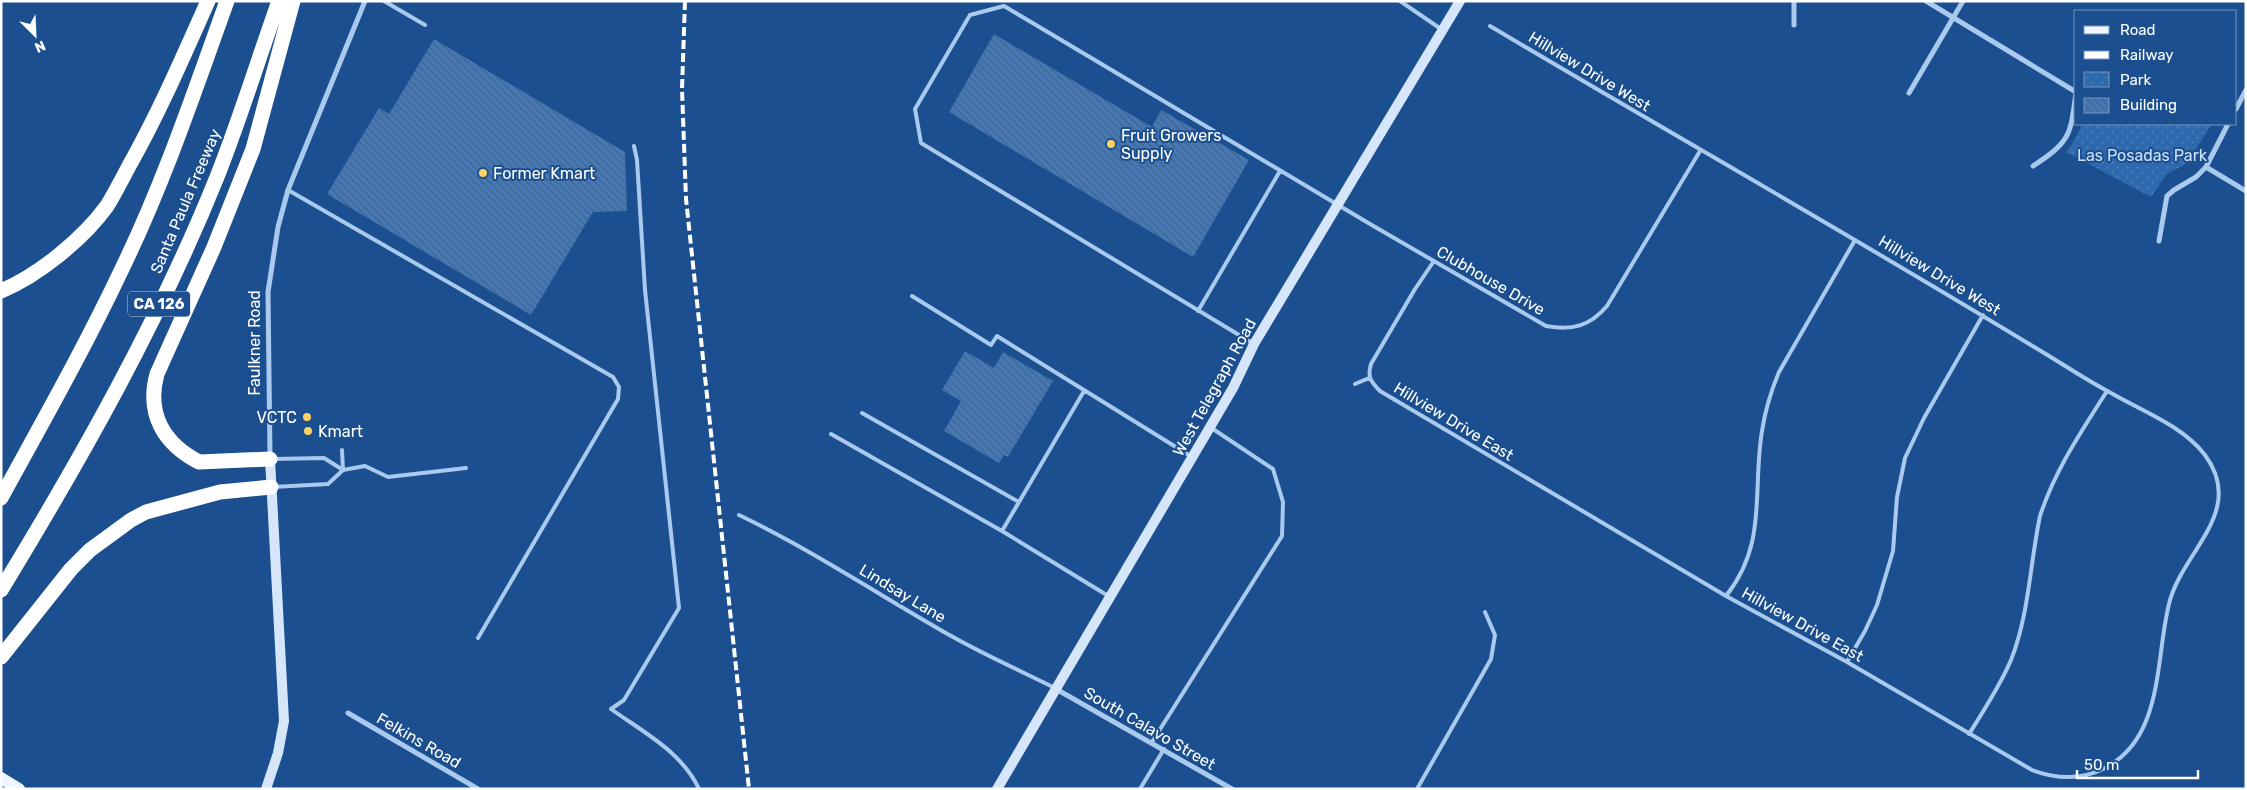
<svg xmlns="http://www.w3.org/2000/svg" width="2247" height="790" viewBox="0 0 2247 790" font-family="Rubik,sans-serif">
  <defs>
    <pattern id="park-dots" width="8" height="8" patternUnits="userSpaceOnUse" patternTransform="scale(1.25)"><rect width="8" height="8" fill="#2e69ad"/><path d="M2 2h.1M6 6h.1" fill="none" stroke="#4d80b9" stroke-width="1.8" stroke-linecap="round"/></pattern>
    <pattern id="building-back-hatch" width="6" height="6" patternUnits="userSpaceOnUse" patternTransform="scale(1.25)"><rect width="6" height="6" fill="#4478b7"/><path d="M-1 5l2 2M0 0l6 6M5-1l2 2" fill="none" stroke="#486282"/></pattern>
  </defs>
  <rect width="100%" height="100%" fill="#1b4f8f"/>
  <path fill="url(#park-dots)" d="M2082,124H2212L2186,164L2167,174L2151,197L2066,152L2073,143Z"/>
  <path fill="url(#building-back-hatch)" d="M994,34L1152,127L1161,110L1249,160L1193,257L949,112Z
    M434,39L625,152L627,211L593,212L531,315L327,194L379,108L389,114Z
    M965,351L994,368L1003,352L1053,381L1008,457L1004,455L999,463L944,431L961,401L942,390Z"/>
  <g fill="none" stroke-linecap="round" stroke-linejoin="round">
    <path stroke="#a9c9ee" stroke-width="4" d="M384,1L425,25
      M1400,1L1441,29
      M634,146L637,160L645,290L679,608L624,700L611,709C643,732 682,752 699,789
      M288,190L613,377L619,387L618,399L478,638
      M1434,261L1415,289L1371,364C1367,377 1371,382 1380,391L1726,596L1847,662L2032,770C2056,779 2082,780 2105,768C2164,737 2155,660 2169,604C2181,552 2247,512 2205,455C2183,426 2142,411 2111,393C2094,384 2078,374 2062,364C1873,248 1680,139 1490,26
      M912,296L991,345L997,336L1192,457
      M1198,311L1280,171
      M1254,344L921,143L915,109L970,15L1004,6L1370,224L1546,326C1572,331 1590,326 1607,306L1700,151
      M1355,384L1369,378
      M862,413L1019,502
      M831,434L1002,531L1110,597
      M342,450L343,470
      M274,459L324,458L343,470
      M273,487L328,484L343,470L365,466L388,477L466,468
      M739,515C814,551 882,597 953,637C987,656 1021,671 1055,688
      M1002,531L1084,391
      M1726,596C1768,543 1752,492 1762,431C1765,411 1771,391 1779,372L1855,240
      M1847,662L1865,631L1877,605L1893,551L1897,497L1905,458L1924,418L1983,315
      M1969,734C1984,710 2000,686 2011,660C2029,615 2030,563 2040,516C2055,470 2081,432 2107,391
      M1152,742L1282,536L1283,502L1273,469L1210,427
      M1140,789L1164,749
      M1417,789L1491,659L1495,635L1485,612"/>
    <path stroke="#a9c9ee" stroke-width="5" d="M1926,1L2076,92
      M1794,25V1
      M1909,93L1963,1
      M2236,109L2246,90
      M2033,166C2071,141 2070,136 2076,93
      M2206,167L2246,191
      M2159,241L2167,196L2174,190L2196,177L2206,167L2228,124
      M270,456L268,292L278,227L288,190L365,1
      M1056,689L1232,789
      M348,713L478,789"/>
    <path stroke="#d6e6fa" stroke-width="10" d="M266,789L278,753L284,721L270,459
      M997,789L1233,388L1254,344L1460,1"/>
    <path stroke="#f0f6ff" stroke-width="12" d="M1,778L19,789"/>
    <path stroke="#fff" stroke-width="15" d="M1,291C39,275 83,239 107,206C115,193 122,179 129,166C159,113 183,57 208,1
      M270,459L199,462C164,444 146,414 157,374L214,247L253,149L293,1
      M1,498C42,423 84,349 120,273C163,185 194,93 227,1
      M1,590C82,457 159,321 217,177C240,119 258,60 279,1
      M1,657L71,569L90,550L131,520L146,512L220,492L271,487"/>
    <path stroke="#fff" stroke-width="4" stroke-dasharray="9 4" stroke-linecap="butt" d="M685,1L682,89L686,199L749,789"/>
  </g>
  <g fill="#ffd166" stroke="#1b4f8f" stroke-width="2">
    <circle cx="1111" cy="144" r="5"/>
    <circle cx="483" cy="173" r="5"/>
    <circle cx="307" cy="417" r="5"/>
    <circle cx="308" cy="431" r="5"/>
  </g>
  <g text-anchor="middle" stroke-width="4" stroke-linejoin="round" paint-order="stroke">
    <rect fill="#1b4f8f" stroke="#bbcadd" stroke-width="1" x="128" y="291.5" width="62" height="25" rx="4"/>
    <g font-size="15" font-weight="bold" fill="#fff">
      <text x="159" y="309">CA 126</text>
    </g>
    <g font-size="16" fill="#fff" stroke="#1b4f8f">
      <text transform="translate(1590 71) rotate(31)" y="6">Hillview Drive West</text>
      <text transform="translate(185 201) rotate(-67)" y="6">Santa Paula Freeway</text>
      <text transform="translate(1940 275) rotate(31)" y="6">Hillview Drive West</text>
      <text transform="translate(1491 280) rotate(30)" y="6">Clubhouse Drive</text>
      <text transform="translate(254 343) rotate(-90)" y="6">Faulkner Road</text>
      <text transform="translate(1214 387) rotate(-61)" y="6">West Telegraph Road</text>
      <text transform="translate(1454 421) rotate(31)" y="6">Hillview Drive East</text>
      <text transform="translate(903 593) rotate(31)" y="6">Lindsay Lane</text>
      <text transform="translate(1803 624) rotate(29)" y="6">Hillview Drive East</text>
      <text transform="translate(1150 728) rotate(30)" y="6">South Calavo Street</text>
      <text transform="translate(419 740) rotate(30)" y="6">Felkins Road</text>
    </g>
    <g font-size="16" fill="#fff" stroke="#1b4f8f" text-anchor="start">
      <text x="1121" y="141">Fruit Growers<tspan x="1121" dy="18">Supply</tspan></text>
      <text x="493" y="179">Former Kmart</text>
      <text x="297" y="423" text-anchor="end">VCTC</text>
      <text x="318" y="437">Kmart</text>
    </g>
    <g font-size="16" fill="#cfe3fa" stroke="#1b4f8f">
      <text x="2142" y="161">Las Posadas Park</text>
    </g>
  </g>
  <rect width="2247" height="790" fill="none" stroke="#ffffff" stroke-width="5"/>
  <rect x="2074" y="10" width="162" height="115" fill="#1b4f8f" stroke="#7695bc"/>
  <rect x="2084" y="26" width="25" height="8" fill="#f0f6ff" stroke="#7695bc"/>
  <text x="2120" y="35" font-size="15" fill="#ffffff">Road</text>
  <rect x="2084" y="51" width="25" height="8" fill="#ffffff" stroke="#7695bc"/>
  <text x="2120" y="60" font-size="15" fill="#ffffff">Railway</text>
  <rect x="2084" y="72" width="25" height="15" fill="url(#park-dots)" stroke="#7695bc"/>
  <text x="2120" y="85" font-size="15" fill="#ffffff">Park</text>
  <rect x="2084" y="98" width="25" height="15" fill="url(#building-back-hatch)" stroke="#7695bc"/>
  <text x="2120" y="110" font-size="15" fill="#ffffff">Building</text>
  <g transform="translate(35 35) rotate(156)" stroke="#1b4f8f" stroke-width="4" paint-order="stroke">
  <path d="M0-4L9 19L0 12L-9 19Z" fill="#ffffff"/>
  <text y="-8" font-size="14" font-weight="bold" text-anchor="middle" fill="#ffffff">N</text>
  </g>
  <path d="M2077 770v8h121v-8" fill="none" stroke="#ffffff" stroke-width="2.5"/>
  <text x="2084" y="770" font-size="15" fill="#ffffff" stroke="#1b4f8f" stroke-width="4" paint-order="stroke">50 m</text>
</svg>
